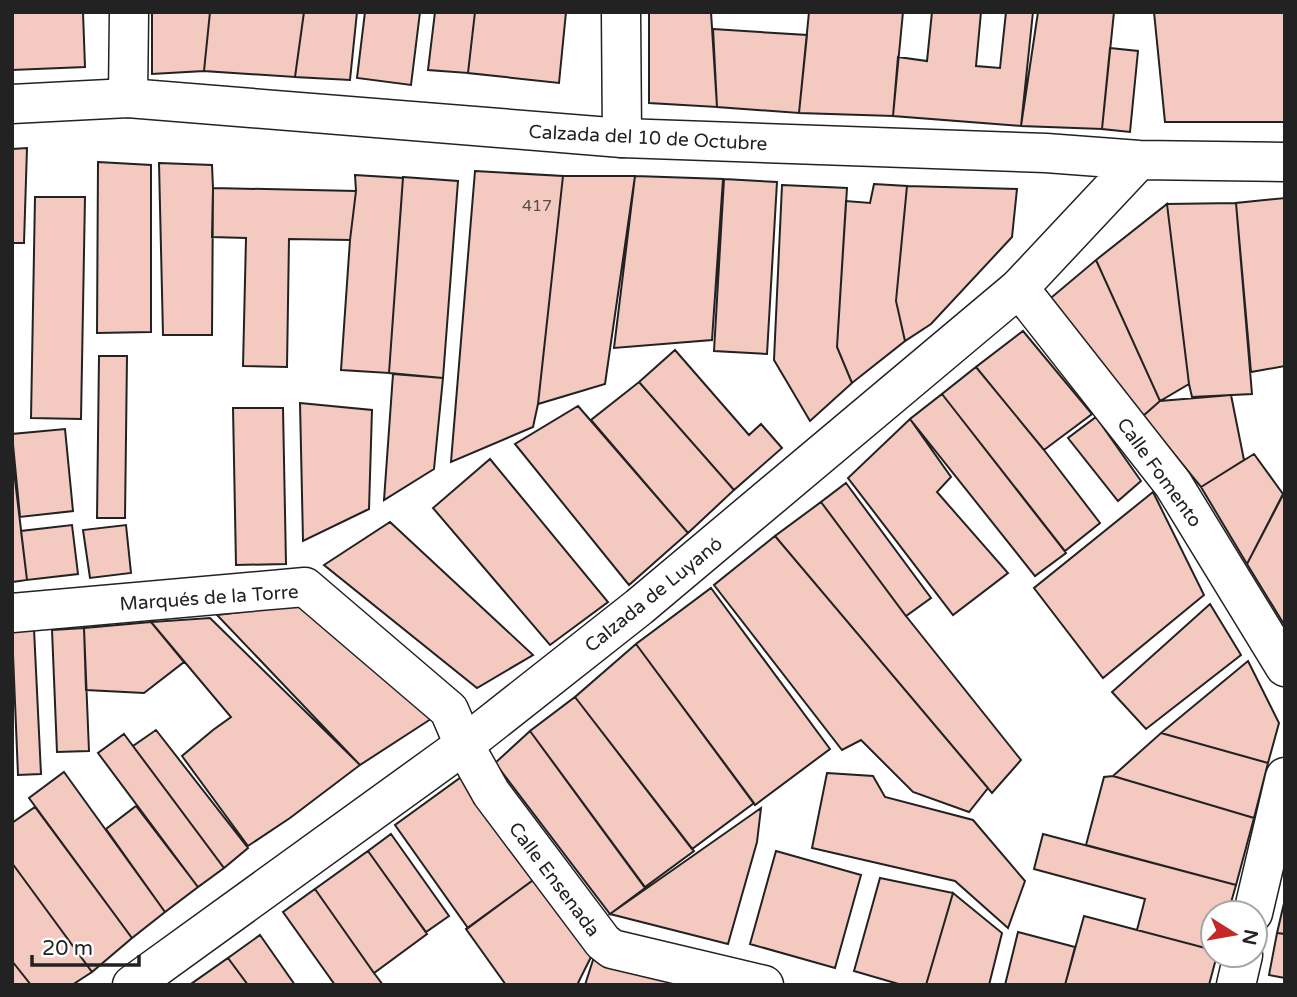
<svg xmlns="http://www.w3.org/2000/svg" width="1297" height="997" viewBox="0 0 1297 997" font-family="'Varela Round',sans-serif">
  <rect width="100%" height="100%" fill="#fff"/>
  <path fill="#f3c9c0" stroke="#222" stroke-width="2" d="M12,12H83L85,67L12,70Z
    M152,12H210L204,71L152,74Z
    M210,12H304L295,77L204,71Z
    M304,12H357L350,80L295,77Z
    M365,12H420L411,85L357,78Z
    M435,12H475L468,73L428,70Z
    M475,12H566L559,83L468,73Z
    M649,12H711L717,107L649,103Z
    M809,12H903L893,116L799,113Z
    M932,12H981L976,66L1000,68L1006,12H1033L1021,126L893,116L898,57L927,61Z
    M1038,12H1114L1102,129L1021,126Z
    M1154,12H1285V122H1165Z
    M713,29L807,35L799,113L717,107Z
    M1110,48L1138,51L1130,132L1102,129Z
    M27,148L24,243H12V149Z
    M98,162L151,165V332L97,333Z
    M159,163L212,165L213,188L212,335H163Z
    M475,171L563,176L538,404L533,427L451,462Z
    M355,175L403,178L389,373L341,370L350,240L356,191Z
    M563,176H635L605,384L538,404Z
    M635,176L723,179L712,340L614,348Z
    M403,177L458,181L443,378L389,373Z
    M724,179L777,182L767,354L714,351Z
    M874,184L907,186L896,301L905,341L852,383L837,347L846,201L870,203Z
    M782,185L847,188L837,347L852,383L810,421L774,360Z
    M907,186L1017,189L1012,237L931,324L905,341L896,301Z
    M213,188L356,191L350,240L289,239L287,367L243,366L246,238L212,237Z
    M35,197H85L81,419L31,418Z
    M1285,198V366L1251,372L1236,203Z
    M1236,203L1252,394L1192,397L1189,384L1167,204Z
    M1167,204L1189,384L1160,401L1096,260Z
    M1096,260L1160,401L1143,416L1046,302Z
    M1023,331L1092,414L1044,450L976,367Z
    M675,350L749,435L761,424L782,448L734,490L639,382Z
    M99,356H127L125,518H97Z
    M976,367L1044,450L1100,523L1065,551L942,394Z
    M393,374L443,378L434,469L384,500Z
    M639,382L734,490L688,533L591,420Z
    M942,394L1066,553L1035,576L910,419Z
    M1231,395L1244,460L1201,487L1143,416L1160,401Z
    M300,403L372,410L369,509L303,541Z
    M578,406L688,533L629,585L515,444Z
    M233,408H283L286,564L236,565Z
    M1096,417L1141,481L1118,501L1068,438Z
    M910,419L951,477L937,492L1008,573L953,615L848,478Z
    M65,429L73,511L20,517L12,434Z
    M1254,454L1283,494L1247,564L1201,487Z
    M490,459L608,602L550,645L433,508Z
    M13,463L27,580L12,582V463Z
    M846,483L931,598L906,616L821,502Z
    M1285,491V626L1247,564Z
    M1153,492L1204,595L1103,678L1034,588Z
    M821,502L906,616L1021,760L992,793L775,536Z
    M390,522L533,655L477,688L324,565Z
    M72,525L78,574L27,580L21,531Z
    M126,525L131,573L90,578L83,530Z
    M775,536L988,788L969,812L913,792L861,740L842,750L714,585Z
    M711,588L830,749L755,805L636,644Z
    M304,604L434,717L360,765L217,615Z
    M1210,604L1241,655L1146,729L1112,692Z
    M210,618L360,765L290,818L248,846L182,756L213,730L231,717L151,622Z
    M151,622L184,662L144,693L86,690L84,628Z
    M84,628L89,751L57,752L52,630Z
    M34,629L41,774L18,775L12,630Z
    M636,644L754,803L692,849L575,697Z
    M1248,661L1279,723L1268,763L1161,733Z
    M575,697L694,851L645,887L530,731Z
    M156,730L248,848L224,868L133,746Z
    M530,731L645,888L610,914L495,763Z
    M1161,733L1268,763L1254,818L1113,776Z
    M124,734L224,868L198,887L98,753Z
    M64,772L165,912L132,938L29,798Z
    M827,773L873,776L885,797L973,820L1025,881L1008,928L955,881L812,848Z
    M464,775L536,878L468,928L395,825Z
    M1113,776L1254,818L1236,885L1086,845L1104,777Z
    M136,806L198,887L165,912L106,829Z
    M35,807L132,938L92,972L12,863V823Z
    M761,808L757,842L728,944L610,914Z
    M391,834L449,916L426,932L368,851Z
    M1043,834L1236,885L1228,913H1213V950L1137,930L1145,899L1034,869Z
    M368,851L427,934L374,973L315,889Z
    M776,851L861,875L835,968L750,944Z
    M12,863L92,972L72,985H31L12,961Z
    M536,878L593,953L577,985H506L466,929Z
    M880,878L953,893L926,985H902L854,971Z
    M315,889L374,973L383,985H335L283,912Z
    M953,893L1002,933L989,985H926Z
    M1285,899V934L1277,933Z
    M1084,916L1213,950V955H1217L1209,985H1065Z
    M1018,932L1075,947L1065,985H1005Z
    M1277,933L1285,934V978L1269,975Z
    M260,935L295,985H248L228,958Z
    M594,957L706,985H585Z
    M228,958L248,985H192L191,984Z
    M12,961L31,985H12Z"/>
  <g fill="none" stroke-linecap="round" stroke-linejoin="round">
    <defs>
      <path id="minor" d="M621,12L622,138
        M128,98L129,12
        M1019,288L1173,484L1285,667
        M12,613L305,587L449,710L464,745L491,793L603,942L612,949L764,985
        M1253,913L1285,777
        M1236,985L1243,955"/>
      <path id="major" d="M12,104L128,98L622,138L1046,153L1139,160L1285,162
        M132,985L464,745L639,607L1019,288L1139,160"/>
    </defs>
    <use href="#minor" stroke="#222" stroke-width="41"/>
    <use href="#major" stroke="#222" stroke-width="41"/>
    <use href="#minor" stroke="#fff" stroke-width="38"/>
    <use href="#major" stroke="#fff" stroke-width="38"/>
  </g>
  <g text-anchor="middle" stroke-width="5" stroke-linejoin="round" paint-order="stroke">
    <g font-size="16" fill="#564c4a">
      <text x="537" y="211">417</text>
    </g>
    <g font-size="19" fill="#222" stroke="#fff">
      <text transform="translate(648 137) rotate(3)" y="7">Calzada del 10 de Octubre</text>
      <text transform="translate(1160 472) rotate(54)" y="7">Calle Fomento</text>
      <text transform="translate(653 594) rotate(-39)" y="7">Calzada de Luyanó</text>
      <text transform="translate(209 597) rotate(-4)" y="7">Marqués de la Torre</text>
      <text transform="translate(555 879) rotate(53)" y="7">Calle Ensenada</text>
    </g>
  </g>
  <rect width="1297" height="997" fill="none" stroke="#222222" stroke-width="28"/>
  <g transform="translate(1234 934) rotate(101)"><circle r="33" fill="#ffffff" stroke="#a7a7a7" stroke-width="2"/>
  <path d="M0-5L12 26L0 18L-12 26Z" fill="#c62828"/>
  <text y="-10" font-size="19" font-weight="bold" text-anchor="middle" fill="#222222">N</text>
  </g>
  <path d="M32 955v10h107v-10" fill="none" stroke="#222222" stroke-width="3.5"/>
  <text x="42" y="955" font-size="21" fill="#222222" stroke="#ffffff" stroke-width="5" paint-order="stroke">20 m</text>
</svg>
